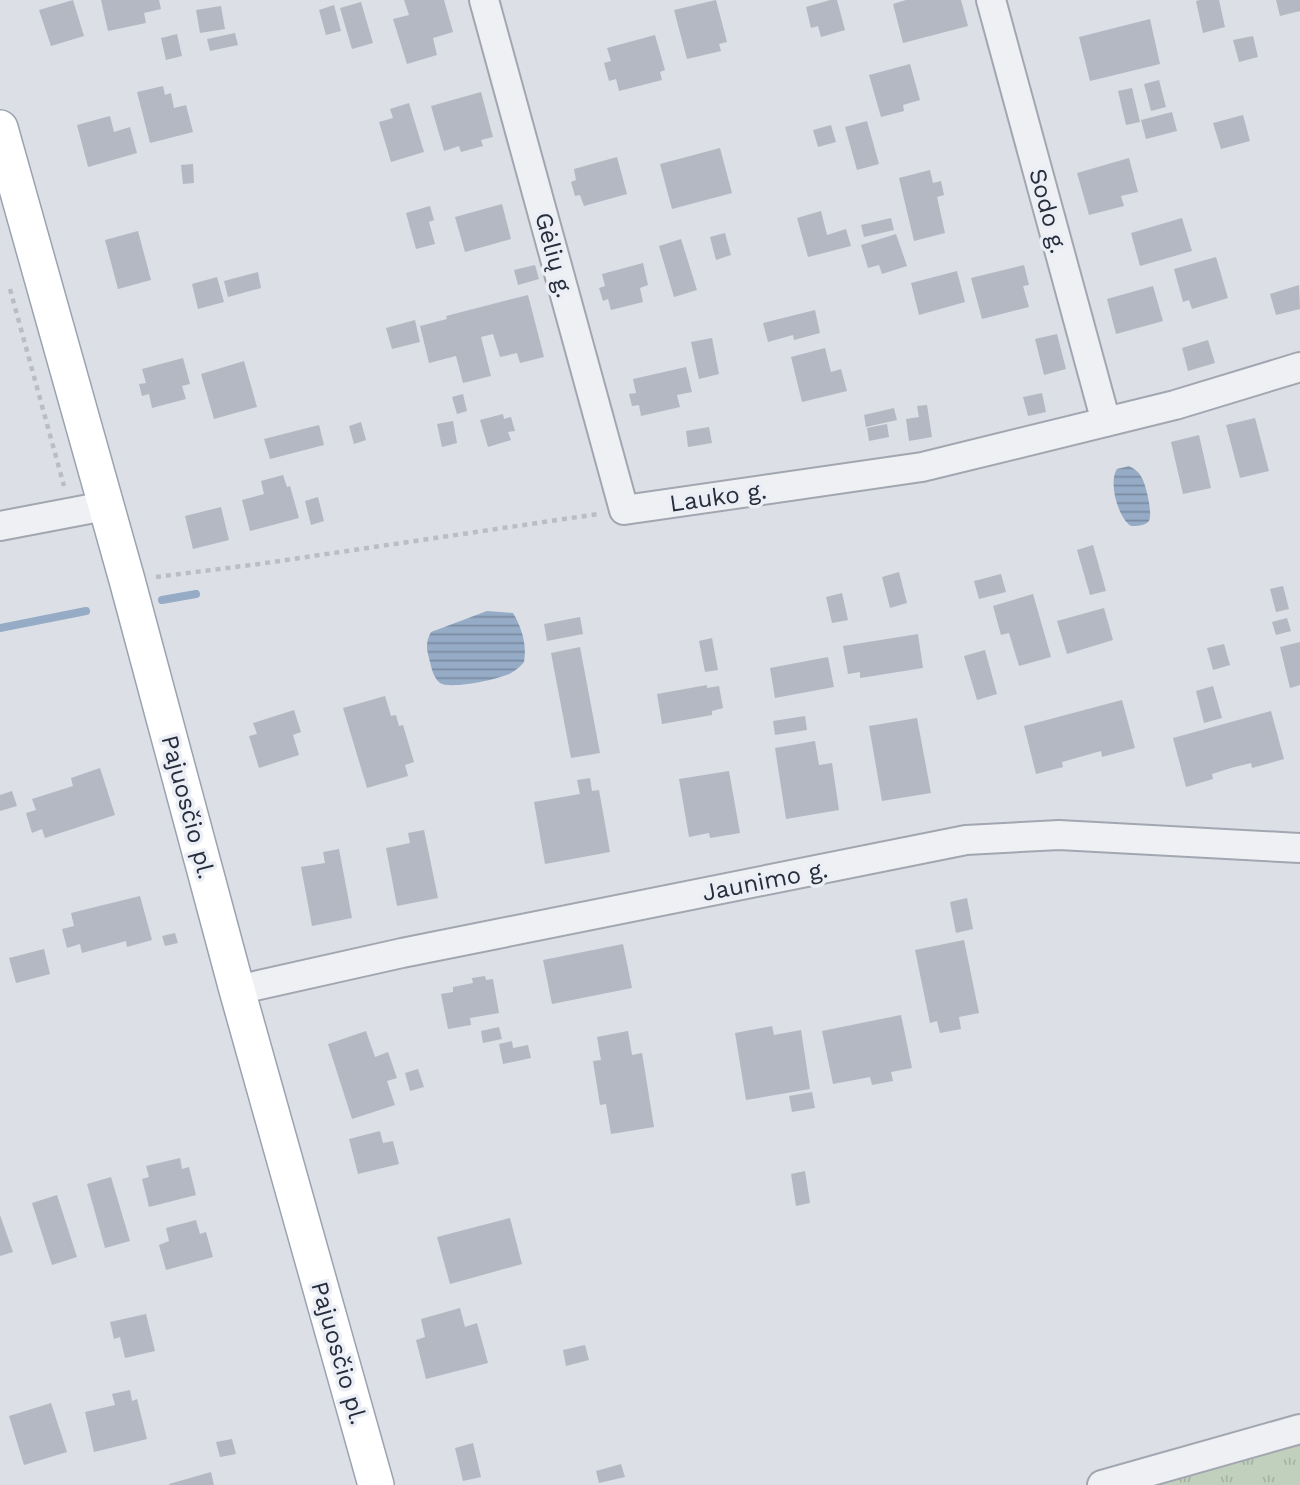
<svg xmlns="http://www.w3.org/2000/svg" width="1300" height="1485" viewBox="0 0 1300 1485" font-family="'Work Sans',sans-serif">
  <defs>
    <pattern id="grass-tufts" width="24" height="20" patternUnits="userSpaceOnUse" patternTransform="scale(1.75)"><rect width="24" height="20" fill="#c1d0bd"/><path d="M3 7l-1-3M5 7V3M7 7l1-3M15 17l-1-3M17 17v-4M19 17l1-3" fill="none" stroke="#a6b3a3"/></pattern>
    <pattern id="water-rules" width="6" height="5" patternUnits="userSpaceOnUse" patternTransform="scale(1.75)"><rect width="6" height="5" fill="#96acc6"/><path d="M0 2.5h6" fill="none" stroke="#7a8ca2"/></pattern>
  </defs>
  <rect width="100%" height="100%" fill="#dcdfe6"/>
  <path fill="url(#grass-tufts)" d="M1300,1429V1485H1102Z"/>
  <path fill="url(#water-rules)" d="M1129,466C1135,469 1139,472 1142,478C1146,485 1154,517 1148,522C1144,526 1136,526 1131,526C1118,518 1108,482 1117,469Z
    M487,611L513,613C522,628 527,645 524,662C520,667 516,670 511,673C501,679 450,690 440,683C433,678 431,666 429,658C426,648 426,641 431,632Z"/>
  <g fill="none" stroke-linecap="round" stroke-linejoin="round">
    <path stroke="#96acc6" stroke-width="8" d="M162,600L196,594
      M0,628L86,611"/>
  </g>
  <path fill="#b3b8c2" d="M73,0L84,36L51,46L39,10Z
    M101,0H159L161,9L144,13L146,23L108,31Z
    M404,0H444L453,32L433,38L437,55L407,64L393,19L409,15Z
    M716,0L727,42L719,44L721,51L687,59L674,10Z
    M830,0H837L845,30L821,37L818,26L811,28L806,7Z
    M906,0H961L968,26L903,43L893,4Z
    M1200,0H1219L1225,27L1203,33L1196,1Z
    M1276,0H1300V11L1280,16Z
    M361,2L373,43L352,49L340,8Z
    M334,5L341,31L326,35L319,10Z
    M221,6L225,29L200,33L196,10Z
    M1150,19L1160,64L1090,81L1079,37Z
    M235,33L238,45L210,51L207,39Z
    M177,34L182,56L166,60L161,38Z
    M655,35L665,70L660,72L662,80L619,91L616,79L609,81L604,63L611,61L607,48Z
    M1253,36L1258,57L1239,62L1233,40Z
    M910,64L920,100L903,105L904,111L881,117L869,75Z
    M1159,80L1166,107L1151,111L1144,84Z
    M163,86L165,95L171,93L174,108L186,105L193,132L150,143L137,92Z
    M1132,88L1140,122L1126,125L1118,91Z
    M481,92L493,137L481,140L483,146L461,152L459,146L444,151L431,106Z
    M409,103L424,152L391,162L379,122L393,118L390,109Z
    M1172,112L1177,131L1146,139L1141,120Z
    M1243,115L1250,141L1221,149L1213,123Z
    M110,116L114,132L130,127L137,153L88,167L77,125Z
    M867,121L879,164L857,170L845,127Z
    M831,125L836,142L818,147L813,130Z
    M720,148L732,193L672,209L660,164Z
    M617,157L627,194L584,206L580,195L575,196L571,182L576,180L574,169Z
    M1129,158L1138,192L1121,196L1124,206L1089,215L1077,173Z
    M193,164L194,183L183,184L181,165Z
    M930,170L933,183L941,181L944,195L937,197L945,233L914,241L899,178Z
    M502,204L511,239L465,252L455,217Z
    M430,206L434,220L429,222L435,244L416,249L406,213Z
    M821,211L827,235L846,229L851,246L808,257L797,218Z
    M891,218L894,230L864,237L861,225Z
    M1182,218L1192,251L1140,266L1131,233Z
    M138,231L151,280L118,289L105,240Z
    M725,233L731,255L716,260L710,237Z
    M896,234L907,266L882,274L879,265L868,268L861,245Z
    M681,239L697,290L674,297L659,246Z
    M1216,257L1228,298L1192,309L1189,300L1183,302L1174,269Z
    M643,263L648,285L640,288L643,302L611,310L608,299L603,301L599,288L605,286L602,274Z
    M535,265L539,279L518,285L514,270Z
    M1024,265L1029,285L1023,286L1029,307L982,319L971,278Z
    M957,271L965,302L919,315L911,283Z
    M258,272L261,288L228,297L224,281Z
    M217,277L224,302L198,309L192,284Z
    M1299,285L1300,309L1276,315L1270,294Z
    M1153,286L1163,321L1116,334L1107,299Z
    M528,295L544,357L520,363L517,353L500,357L493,334L481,337L491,376L463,383L456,356L429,363L420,326L447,319L446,316Z
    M815,310L820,333L794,340L793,335L768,342L763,323Z
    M415,320L420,342L392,349L386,328Z
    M1057,334L1066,369L1044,375L1035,339Z
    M712,338L719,374L699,379L691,342Z
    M1208,340L1215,363L1188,371L1182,348Z
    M825,348L831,372L841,369L847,391L802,402L791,357Z
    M183,358L190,384L182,386L186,399L152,408L149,394L142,396L139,384L146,383L142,369Z
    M244,361L257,407L214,419L201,374Z
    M686,367L692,392L677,395L680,407L641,416L639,405L632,406L629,394L636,393L633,379Z
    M1042,393L1046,412L1028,416L1023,397Z
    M463,394L467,411L457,414L452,397Z
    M927,405L932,437L909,441L906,419L919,417L917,406Z
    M894,408L897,420L866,427L864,415Z
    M503,414L504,419L511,417L515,431L508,432L511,440L488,447L480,420Z
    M1255,418L1269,471L1240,478L1226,425Z
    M453,421L457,443L442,447L437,424Z
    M361,422L366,440L354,444L349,426Z
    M887,424L889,437L869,441L867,428Z
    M319,425L324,445L270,459L264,439Z
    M709,427L712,443L688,447L686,431Z
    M1199,435L1211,488L1183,494L1171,442Z
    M283,475L287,487L290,486L299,518L250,531L242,500L264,494L261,481Z
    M318,497L324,521L311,525L305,501Z
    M221,507L229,540L193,549L185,516Z
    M1093,545L1106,591L1090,595L1077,550Z
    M899,572L907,603L890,608L882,577Z
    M1001,574L1006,592L979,599L974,581Z
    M1283,586L1289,609L1276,612L1270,589Z
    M842,593L848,620L832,623L826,597Z
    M1033,594L1051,657L1019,666L1009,633L1001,635L993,606Z
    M1104,608L1113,640L1067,654L1057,621Z
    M580,617L583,634L547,641L544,624Z
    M1287,618L1291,631L1276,635L1272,622Z
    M918,634L923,668L860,678V672L848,674L843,646Z
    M712,638L718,670L705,672L699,641Z
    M1300,642V685L1290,688L1280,647Z
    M1224,644L1230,665L1213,670L1207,648Z
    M580,647L600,753L571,758L551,653Z
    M985,650L997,694L977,700L964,656Z
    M828,657L834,687L775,698L770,668Z
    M707,685V688L719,686L723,708L712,711V715L662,724L657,694Z
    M1213,686L1222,718L1204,723L1196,691Z
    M385,696L391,716L396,715L399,726L403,725L414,762L405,765L408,776L367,788L343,708Z
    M1122,700L1135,748L1102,757L1101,751L1062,762L1063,767L1036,774L1024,726Z
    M294,710L301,732L293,735L299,755L259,768L249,736L257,734L253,723Z
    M1271,711L1284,759L1252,768L1251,763L1231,768L1212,774L1213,779L1186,787L1173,738Z
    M805,716L807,730L775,735L773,721Z
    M917,718L931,793L882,801L869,726Z
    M815,741L819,765L832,763L839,810L786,819L775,748Z
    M100,768L115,815L45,838L42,829L32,833L26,813L36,810L32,799L73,786L71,778Z
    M729,771L740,833L710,838L709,833L689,837L679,779Z
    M590,778L592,791L599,790L610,852L545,864L534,802L580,794L577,780Z
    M12,791L17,806L0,811V795Z
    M424,830L438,898L397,906L386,848L410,843L408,833Z
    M339,849L352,918L312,926L301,867L325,863L323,852Z
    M140,896L152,940L127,947L126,941L82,953L80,944L67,948L62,929L74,926L71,913Z
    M967,898L973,929L956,933L950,902Z
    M175,933L178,943L165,946L162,936Z
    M964,940L979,1013L959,1017L961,1029L940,1033L937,1021L930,1023L915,950Z
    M623,944L632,988L552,1004L543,960Z
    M44,949L50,974L16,983L9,958Z
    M485,976L486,980L493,979L499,1013L470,1018L471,1025L448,1029L441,994L453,992V987L473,983L472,978Z
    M901,1015L912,1068L891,1072L893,1081L872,1085L870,1077L833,1084L822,1031Z
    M772,1026L774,1035L801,1030L810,1089L746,1100L735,1033Z
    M499,1027L502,1039L483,1043L481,1031Z
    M366,1031L375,1057L388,1052L397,1078L387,1081L395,1105L352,1119L328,1044Z
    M628,1031L632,1055L642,1053L654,1127L611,1134L606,1104L600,1105L593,1061L601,1060L597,1037Z
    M512,1041L513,1048L528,1045L531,1058L503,1064L499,1044Z
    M418,1069L424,1087L410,1091L405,1073Z
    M812,1092L815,1108L792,1112L789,1096Z
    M380,1131L383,1143L393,1141L399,1164L358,1174L349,1139Z
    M180,1158L182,1169L189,1167L196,1195L149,1207L142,1179L149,1177L146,1166Z
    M805,1171L810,1203L796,1206L791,1174Z
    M111,1177L130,1241L105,1248L87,1184Z
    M57,1195L77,1257L52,1265L32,1203Z
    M0,1215L13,1252L0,1256Z
    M510,1218L522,1264L450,1284L437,1237Z
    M196,1220L200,1234L206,1232L213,1257L166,1270L159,1245L169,1241L166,1228Z
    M460,1308L465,1327L477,1323L488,1363L426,1379L416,1340L425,1337L421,1319Z
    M146,1314L155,1351L125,1358L120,1337L114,1339L110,1322Z
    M585,1345L589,1360L566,1366L563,1350Z
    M130,1390L132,1401L137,1399L147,1439L94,1452L85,1412L115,1405L112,1394Z
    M51,1403L67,1452L24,1465L9,1416Z
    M232,1439L236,1454L220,1457L216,1442Z
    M473,1443L481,1477L463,1481L455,1448Z
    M621,1464L625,1477L599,1483L596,1471Z
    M211,1472L214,1485H169V1484Z"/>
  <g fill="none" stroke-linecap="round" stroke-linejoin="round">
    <defs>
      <path id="minor" d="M484,0L624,510L922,467L1175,405L1300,367
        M991,0L1106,422
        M0,526L105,506
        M237,990L402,953L966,840L1059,835L1300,848
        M1102,1485L1300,1429"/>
      <path id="major" d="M0,128L127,580L237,990L376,1485"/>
    </defs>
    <use href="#minor" stroke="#a2a6b0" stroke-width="32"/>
    <use href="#major" stroke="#9ba3b1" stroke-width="38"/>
    <path stroke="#babdc4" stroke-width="4.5" stroke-dasharray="5 5" stroke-linecap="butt" d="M10,289L64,486
      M156,577L259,564L598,514"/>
    <use href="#minor" stroke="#eef0f4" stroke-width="28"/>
    <use href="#major" stroke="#fff" stroke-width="35"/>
  </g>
  <g text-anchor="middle" stroke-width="7" stroke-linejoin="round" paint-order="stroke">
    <g font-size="24" fill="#262d3c" stroke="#ebeef4">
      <text transform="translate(1048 211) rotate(75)" y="8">Sodo g.</text>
      <text transform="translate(554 255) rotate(75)" y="8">Gėlių g.</text>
      <text transform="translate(718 497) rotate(-8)" y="8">Lauko g.</text>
      <text transform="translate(188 807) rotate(75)" y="8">Pajuosčio pl.</text>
      <text transform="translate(765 881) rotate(-11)" y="8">Jaunimo g.</text>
      <text transform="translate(339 1353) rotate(74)" y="8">Pajuosčio pl.</text>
    </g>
  </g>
</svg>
